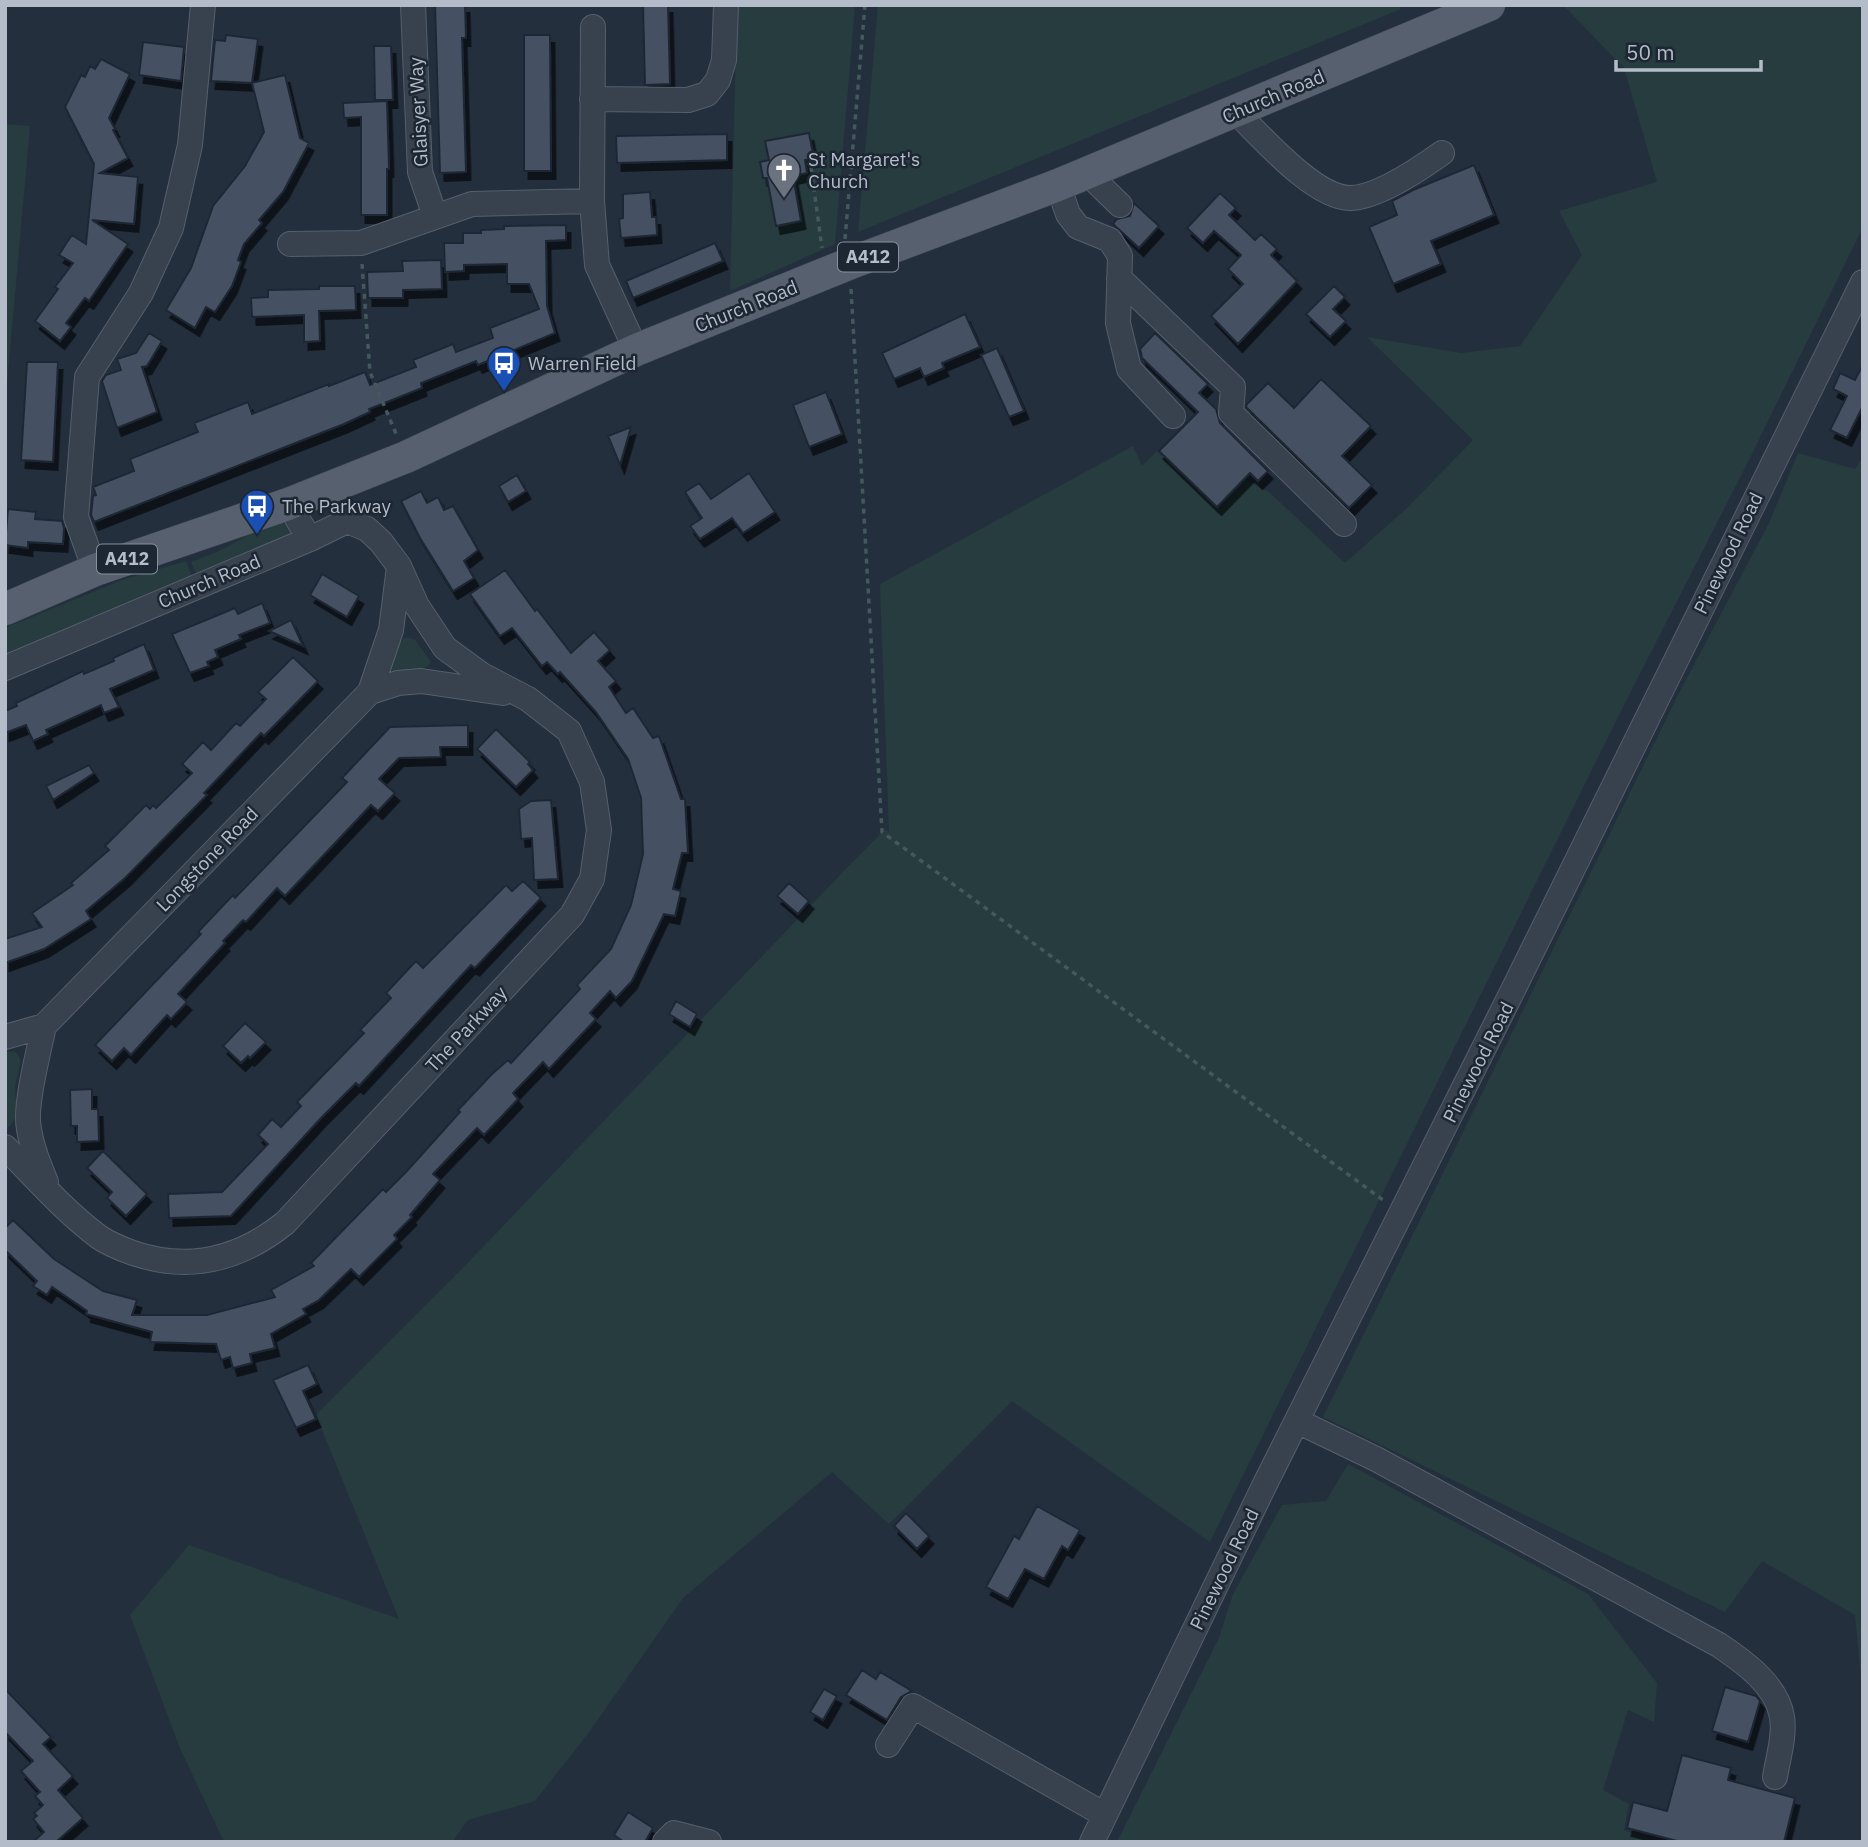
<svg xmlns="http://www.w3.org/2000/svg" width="1868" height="1847" viewBox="0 0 1868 1847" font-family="'IBM Plex Sans',sans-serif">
  <defs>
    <filter id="shadow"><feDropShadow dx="4.5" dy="8" stdDeviation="0" flood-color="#0009"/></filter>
  </defs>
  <rect width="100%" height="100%" fill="#242f3e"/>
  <path fill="#263c3f" d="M737,5H855L835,244L730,291Z
    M878,5H1400L1401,9L858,232Z
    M1563,5H1863V227L1748,462L1621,711L1210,1542L1012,1401L889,1524L832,1472L683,1598L587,1735L535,1801L468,1820L452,1842H224L179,1746L130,1615L189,1545L399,1619L316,1415L454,1277L842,873L885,829L889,832L880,584L1133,446L1142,466L1157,451L1216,508L1245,479L1269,492L1345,563L1407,508L1473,440L1367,337L1461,353L1520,346L1582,255L1559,211L1657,182L1624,68Z
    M5,124L30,126L5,407Z
    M1798,453L1855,469L1863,457V1699L1855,1615L1762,1561L1725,1612L1323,1417L1678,695L1769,523Z
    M275,521L283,523L290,529V542L201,585L191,562L219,551Z
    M186,561L196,587L5,665V628L122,580Z
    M407,637L415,640L431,662L427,667L396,676L390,668L401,641Z
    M5,1052H16L21,1060L15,1087L17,1116L9,1127L5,1128Z
    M1348,1464L1588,1594L1657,1683L1654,1722L1628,1710L1603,1790L1629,1804L1624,1830L1656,1842H1117L1219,1638L1232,1596L1282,1505L1326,1501Z"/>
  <path fill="#455162" stroke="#1f2835" stroke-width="2" filter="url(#shadow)" d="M435,5H465L466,38H462L466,172L440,173Z
    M643,5H668L670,84L645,85Z
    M226,35L258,39L252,83L285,75L300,138L309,143L283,192L259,220L262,223L244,244L238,260L241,262L232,286L215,312L206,307L195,328L166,310L191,268L213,206L245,166L264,132L252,83L211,81L215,40L225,41Z
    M524,35H550L551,171H524Z
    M143,42L184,47L181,81L139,75Z
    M374,46H391L393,100H375Z
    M101,59L130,74L109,118L115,129L113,130L128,158L100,173L138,177L134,224L92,220L128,244L89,301L85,298L66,323L71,327L60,341L35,321L58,289L55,287L73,263L59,255L67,242L72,235L86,244L94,164L65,107L81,75L85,77L90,66L95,69Z
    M387,101L389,169H387V215H361V117L344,118L343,103Z
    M809,133L814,159L805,160L807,173L793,176L801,221L776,226L767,178H763L760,162L769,160L765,141Z
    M727,134V160L617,163L616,136Z
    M1474,165L1494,215L1431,241L1441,264L1393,284L1369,227L1397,215L1392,201L1413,190Z
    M650,192L652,217H656L657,235L621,238L619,219L623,218V194Z
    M1220,193L1236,208L1229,215L1255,240L1261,234L1277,249L1271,255L1297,281L1238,344L1211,316L1243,284L1228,269L1241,255L1214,231L1203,243L1187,228Z
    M1134,203L1159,226L1139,248L1113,224L1117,219L1130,216Z
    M566,225V240L546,241L547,306L555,333L478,365L476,361L421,383L422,388L369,409L370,412L344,424L94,522L91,515L93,496L96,495L93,487L134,471L130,459L198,432L194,423L248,402L252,414L329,384V386L365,372L370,385L416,367L413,360L453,344L456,352L493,338L490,328L539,309L529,284H507V264L464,265V271L445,272L444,243H463V233H481V230L504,229V226Z
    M715,243L723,261L633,298L626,281Z
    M441,260L442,289L403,290V298H368L367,272L403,271L402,261Z
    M319,286H355L356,310L319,311L320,341L304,342V315L252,317L251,298L268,297V290L319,289Z
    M1334,286L1345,297L1333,309L1346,321L1330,337L1306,314Z
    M965,314L980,347L942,363L944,368L924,377L920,368L894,379L882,353Z
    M149,333L162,341L147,366L142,367L157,412L117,428L102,381L106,375L121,370L117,359L136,353Z
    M1155,333L1208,384L1199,393L1216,409L1220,423L1268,471L1258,481L1250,473L1217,507L1159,451L1198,412L1142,358L1140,349Z
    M997,348L1024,411L1009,417L981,355Z
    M27,362H58L53,462L21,460Z
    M1863,364V406L1847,438L1830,430L1847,396L1833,389L1840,373L1855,380Z
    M1321,379L1371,426L1342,456L1372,485L1349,508L1246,407L1247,404L1268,383L1294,408Z
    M826,392L842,434L809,447L793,405Z
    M631,427L620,465L608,436Z
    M749,473L775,512L743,533L732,518L700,539L690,526L702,518L685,492L699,483L711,499Z
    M517,475L526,491L508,502L499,486Z
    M421,491L427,503L438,497L444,510L453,506L478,550L464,561L474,578L453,591L420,538L401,501Z
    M8,509L36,512L35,519L62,521L64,528L63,544L28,542V548L5,545Z
    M505,570L535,611L537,609L571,653L594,632L610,650L598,661L616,681L609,687L626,713L633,708L653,738L659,736L681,799H685L688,853H682L673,889L681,891L675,916L664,914L632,981L616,998L610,991L590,1013L596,1019L549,1069L543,1062L513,1093L518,1099L484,1135L477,1128L433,1174L440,1180L410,1215L412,1217L394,1235L397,1239L359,1277L351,1269L319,1300L303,1309L306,1314L271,1334L275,1348L250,1354L252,1363L233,1368L230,1357L221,1360L216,1344L150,1342L152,1332L86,1314L87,1311L52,1287L47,1295L33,1286L37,1281L5,1250V1228L13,1220L54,1259L103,1291L137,1300L132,1315H207L275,1297L271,1290L314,1266L311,1263L383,1189L386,1192L406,1172L460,1112L458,1110L492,1074L508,1060L511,1063L580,989L577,985L611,949L631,905L643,854L641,798L628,759L596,712L560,672L558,674L547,662L542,666L512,628L500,636L470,594Z
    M322,574L359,596L347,617L310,595Z
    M262,603L270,623L239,635L241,639L215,650L218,657L207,662L209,666L190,673L172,634L235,608L238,614Z
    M291,620L303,646L269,631Z
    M144,644L154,670L110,689L119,707L104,713L101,705L46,730L48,734L33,741L26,725L5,733V711L17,706L16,703L83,671L84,674L114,661L113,658Z
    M293,657L318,681L264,736L261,733L204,793L207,795L125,878L86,911L91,919L44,949L5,963V939L42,927L32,913L73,885L71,883L109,850L105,846L146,805L150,809L153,805L156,808L192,773L182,764L203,742L211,750L236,723L240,726L266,699L258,692Z
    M468,725V747H440L441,757L399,758L379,779L395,793L378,811L371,805L285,896L277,888L246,922L243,920L223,941L225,943L178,994L187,1002L171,1019L167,1015L131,1055L124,1048L112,1061L95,1045L201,934L198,932L233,895L235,898L347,782L342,778L390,727Z
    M496,729L530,762L528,764L533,770L516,787L477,749Z
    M89,765L94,773L53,800L46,786Z
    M551,800L558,879L534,880L532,838L521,839L519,809L531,801Z
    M523,881L541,898L475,968L471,965L359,1086L356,1083L321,1118L231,1216L169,1218L168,1194L222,1192L268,1144L258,1135L272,1119L281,1127L301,1106L297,1102L364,1033L360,1030L391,998L386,993L416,961L423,968L506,885L512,891Z
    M789,883L809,901L798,914L777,896Z
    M676,1001L697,1014L690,1027L669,1014Z
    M245,1023L266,1042L250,1058L248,1056L241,1063L223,1046Z
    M92,1089V1109H98L99,1141L77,1142V1126H71L70,1090Z
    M103,1151L147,1194L126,1216L107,1198L112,1192L87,1168Z
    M308,1365L317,1384L303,1391L316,1419L296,1428L273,1380Z
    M1037,1506L1080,1530L1068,1550L1062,1546L1044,1579L1025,1569L1008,1599L986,1587L1014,1536L1019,1539Z
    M906,1513L929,1536L917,1549L894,1526Z
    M862,1670L876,1679L880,1672L912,1691L901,1697L887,1720L846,1695Z
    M1725,1687L1756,1696L1760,1701L1748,1742L1712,1731Z
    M5,1689L51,1737L43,1744L73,1776L58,1790L83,1818L56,1842H33L44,1832L33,1819L37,1816L34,1813L43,1805L35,1796L40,1792L21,1771L33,1761L5,1732Z
    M824,1689L837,1696L823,1720L810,1712Z
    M1682,1755L1731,1768L1728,1780L1795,1798L1784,1842H1681L1627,1828L1633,1802L1667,1811Z
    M628,1812L653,1828L645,1842H624L614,1835Z"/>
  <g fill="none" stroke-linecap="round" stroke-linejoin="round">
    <defs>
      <path id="minor" d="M413,5L420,172L435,216
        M593,27L592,201L597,265L636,350
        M592,99L688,100L707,94L718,80L724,60L726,5
        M1235,111C1261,136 1314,198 1350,198C1377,198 1421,168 1442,153
        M1087,173L1120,205
        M1058,185L1068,214L1078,227L1110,240L1120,256L1118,323L1129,369L1173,416
        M290,244L361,243L472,204L592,201
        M1119,278L1233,387L1231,413L1344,524
        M288,504L310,539
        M95,570L76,517L87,377L141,293L171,228L190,145L203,5
        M5,668L310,539L347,521L367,529L381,542L399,566L417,606L445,648L482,675L528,699L569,731L592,782L599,830L592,879L572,915L285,1223C240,1259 189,1272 133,1253C122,1249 109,1244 99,1237C65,1212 35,1177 5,1147
        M370,692L398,683L421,681L503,693
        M44,1026C39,1051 24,1106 29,1129C32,1148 39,1165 46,1182
        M5,1037L44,1026L370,692L391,630L399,567
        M1297,1421L1376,1459L1719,1645C1744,1662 1777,1685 1782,1717C1785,1736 1778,1758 1775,1777
        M888,1745L913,1706L1105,1815
        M665,1842L674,1833L709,1842
        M1092,1842L1265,1484L1513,990L1863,282"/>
      <path id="major" d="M5,609L95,570L288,504L406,457L636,350L856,261L1058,185L1489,5"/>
    </defs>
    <use href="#minor" stroke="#565f6c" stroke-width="26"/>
    <use href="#major" stroke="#414a57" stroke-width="33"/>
    <path stroke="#44595c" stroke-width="3.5" stroke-dasharray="5 5" stroke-linecap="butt" d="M811,167L822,248
      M845,239L865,5
      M362,264L370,372L397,436
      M851,289L882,832L1383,1200"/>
    <use href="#minor" stroke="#38414e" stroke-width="24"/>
    <use href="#major" stroke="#56606e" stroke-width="32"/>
  </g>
  <defs>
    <symbol id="church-pin" viewBox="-11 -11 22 30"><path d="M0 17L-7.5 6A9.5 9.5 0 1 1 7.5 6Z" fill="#6b7280" stroke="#1d2633"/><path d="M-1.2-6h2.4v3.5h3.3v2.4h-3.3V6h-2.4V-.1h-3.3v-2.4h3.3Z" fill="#fff"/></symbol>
    <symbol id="bus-pin" viewBox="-11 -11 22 30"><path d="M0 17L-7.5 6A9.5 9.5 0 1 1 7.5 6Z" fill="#1a4fb4" stroke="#1d2633"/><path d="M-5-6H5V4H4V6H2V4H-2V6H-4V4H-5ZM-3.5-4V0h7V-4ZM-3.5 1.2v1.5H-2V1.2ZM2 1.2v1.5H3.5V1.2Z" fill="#fff"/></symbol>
  </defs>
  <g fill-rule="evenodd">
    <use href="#church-pin" x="765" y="151" width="38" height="52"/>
    <use href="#bus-pin" x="485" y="344" width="38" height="52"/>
    <use href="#bus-pin" x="238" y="487" width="38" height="52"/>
  </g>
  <g text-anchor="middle" stroke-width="5" stroke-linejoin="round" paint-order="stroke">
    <g fill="#1d2633" stroke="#878f9c" stroke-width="2">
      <rect x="838" y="242.5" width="60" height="29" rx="5"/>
      <rect x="97" y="544.5" width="60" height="29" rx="5"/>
    </g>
    <g font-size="18" font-weight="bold" fill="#b4bcc9">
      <text x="868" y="263">A412</text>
      <text x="127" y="565">A412</text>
    </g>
    <g font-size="19" fill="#b4bcc9" stroke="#1d2633">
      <text transform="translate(1273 96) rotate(-23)" y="7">Church Road</text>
      <text transform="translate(418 112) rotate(-93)" y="7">Glaisyer Way</text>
      <text transform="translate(746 306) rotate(-22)" y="7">Church Road</text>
      <text transform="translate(1728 553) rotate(-64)" y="7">Pinewood Road</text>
      <text transform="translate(209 581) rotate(-23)" y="7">Church Road</text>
      <text transform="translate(207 859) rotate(-46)" y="7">Longstone Road</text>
      <text transform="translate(466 1029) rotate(-47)" y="7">The Parkway</text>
      <text transform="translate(1478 1062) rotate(-63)" y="7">Pinewood Road</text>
      <text transform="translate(1224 1569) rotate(-64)" y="7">Pinewood Road</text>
    </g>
    <g font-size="19" fill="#b4bcc9" stroke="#1d2633" text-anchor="start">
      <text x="808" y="166">St Margaret's<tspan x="808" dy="22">Church</tspan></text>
      <text x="528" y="370">Warren Field</text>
      <text x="282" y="513">The Parkway</text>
    </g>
  </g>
  <rect width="1868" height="1847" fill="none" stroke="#b4bcc9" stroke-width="14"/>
  <path d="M1616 60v10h145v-10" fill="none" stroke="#b4bcc9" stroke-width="3.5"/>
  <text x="1626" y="60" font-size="21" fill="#b4bcc9" stroke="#1d2633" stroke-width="5" paint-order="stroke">50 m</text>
</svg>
